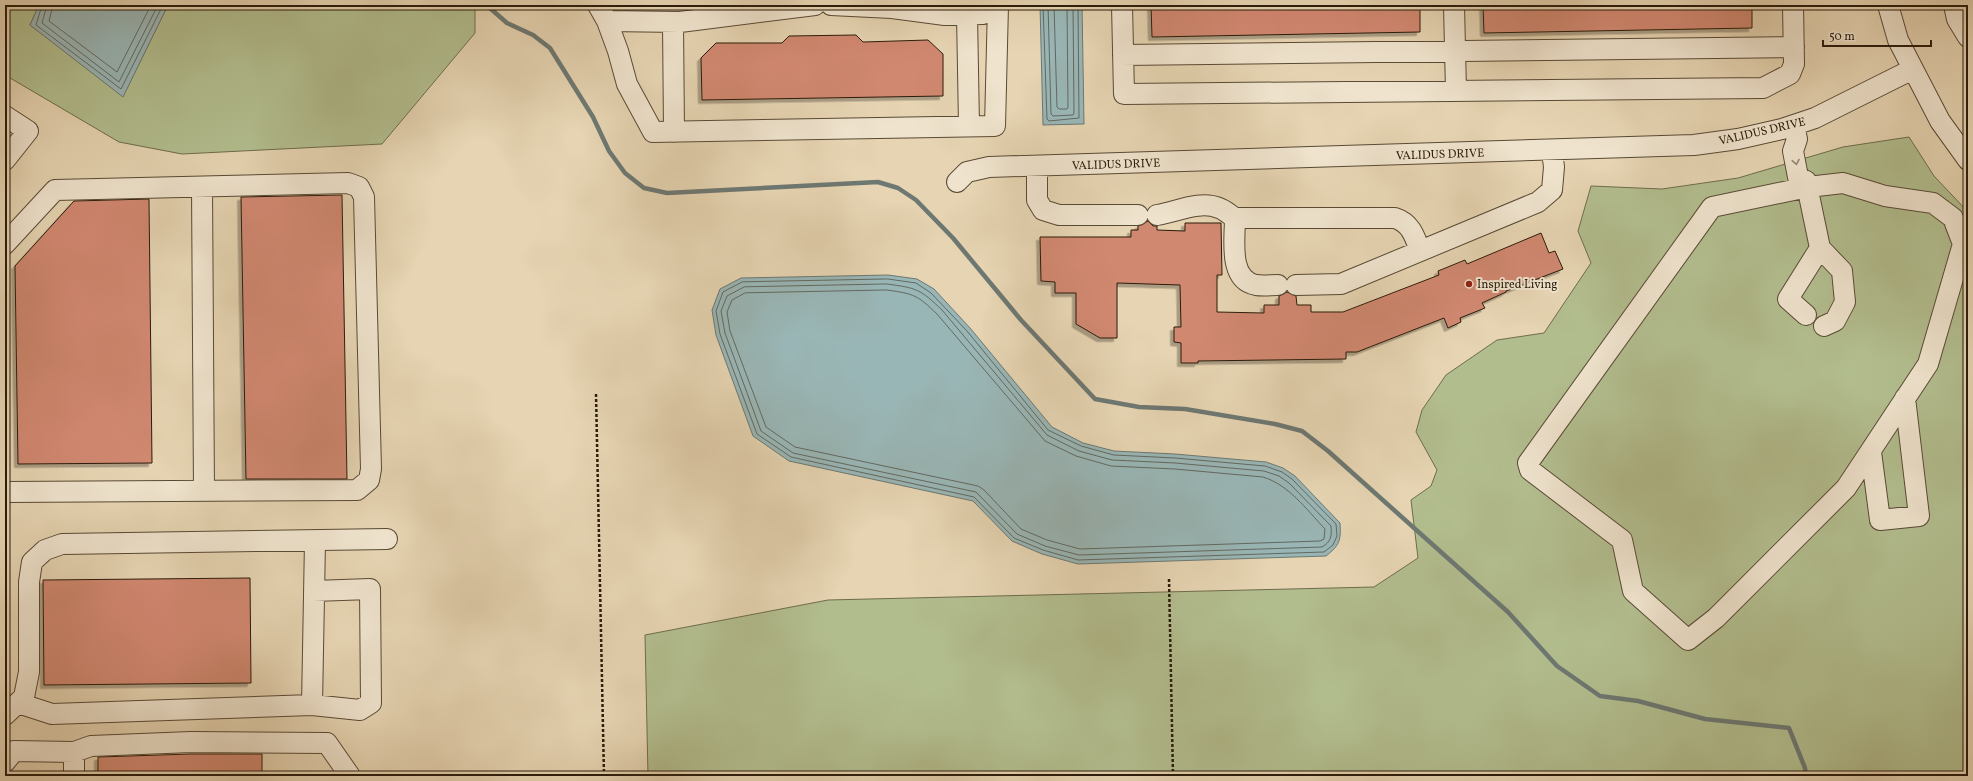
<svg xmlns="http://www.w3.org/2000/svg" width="1973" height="781" viewBox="0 0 1973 781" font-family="Vollkorn,serif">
  <defs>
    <filter id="shadow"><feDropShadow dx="-3.5" dy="3.5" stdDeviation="0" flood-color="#0004"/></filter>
  </defs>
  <rect width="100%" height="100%" fill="#e6d4b2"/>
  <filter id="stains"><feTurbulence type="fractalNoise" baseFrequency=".005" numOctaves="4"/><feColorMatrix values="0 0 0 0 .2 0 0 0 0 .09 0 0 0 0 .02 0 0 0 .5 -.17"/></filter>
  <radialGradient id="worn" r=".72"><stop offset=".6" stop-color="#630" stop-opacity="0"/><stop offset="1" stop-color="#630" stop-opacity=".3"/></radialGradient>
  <path fill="#b2bd8e" stroke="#6e6c4c" d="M5,5H39L30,25L123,96L168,5H475V33L382,144L182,154L119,142L5,75Z
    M1909,137L1934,176L1968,212V776H648L645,635L828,600L1374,587L1418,558L1411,500L1431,486L1437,470L1416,432L1422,410L1446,375L1497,340L1544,333L1591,263L1578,231L1591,186L1662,189L1738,178L1843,147Z"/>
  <path fill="#99b6b6" stroke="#6d7872" d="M39,5H168L123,97L30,25Z
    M1040,5H1082L1084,124L1043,125Z
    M888,275L917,279L934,289L970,328L1052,427L1083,443L1114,451L1175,454L1266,462L1283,468L1295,476L1340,523C1341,540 1340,545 1326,556L1078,564L1042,554L1012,541L973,501L789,461L753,436L716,335L712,310L720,289L741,278Z"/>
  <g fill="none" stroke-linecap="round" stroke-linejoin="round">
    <path stroke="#626960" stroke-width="1" d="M42,5L36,25L121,89L163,5
      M47,5L42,23L119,82L158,5
      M53,5L49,21L117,72L151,5
      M1043,5L1047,119L1049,121L1079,118L1078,5
      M1048,5L1051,114L1053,116L1073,115L1074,113L1073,5
      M1054,5L1057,107L1059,109H1067L1068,107L1067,5
      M888,279L916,283L931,293L967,331L1048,430L1081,446L1114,455L1175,458L1265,466L1282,472L1292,479L1336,524L1337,536L1333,545L1324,552L1078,560L1043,550L1014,538L974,497L791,457L757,434L720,334L716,311L723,292L742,282Z
      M887,284C917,288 920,289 942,310L1047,435L1079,451L1112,460L1175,463L1264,471L1279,476L1289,483L1331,526C1332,536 1331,542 1322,547L1079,555L1045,546L1017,534L976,492L793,453L761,431L725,333L721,311L727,296L744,287Z
      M887,290C915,294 917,295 937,314L1045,441L1076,456L1111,466L1175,469L1263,477C1289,485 1306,509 1325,529L1324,539L1320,541L1080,549L1047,540L1021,529L984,490L978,486L795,447L766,427L730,331L727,312L732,300L745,293Z"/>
    <path stroke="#6d7872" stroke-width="4.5" d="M491,5V9L507,23L533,35L550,48L593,117L609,151L625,173L644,188L667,193L878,182L898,188L916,200L953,238L1021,320L1095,399L1139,407L1185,409L1275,424L1302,431L1328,451L1508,612L1557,666L1600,696L1638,701L1705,719L1789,728L1805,768L1806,776"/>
  </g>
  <path fill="#d18871" stroke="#2a1c0b" filter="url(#shadow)" d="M1151,5H1420V32L1152,37Z
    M1483,5H1752V28L1484,33Z
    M856,35L863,42L928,40L943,54V96L702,100L701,58L716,43H782L789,36Z
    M342,195L347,479H246L241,197Z
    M149,199L152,463L18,464L15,266L74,201Z
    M1148,221L1153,226H1157V230L1185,231V223H1221L1222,275H1217V312L1264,313V305H1279V296L1287,292L1296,296L1297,305H1311V312H1343L1439,275L1438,271L1465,260L1467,264L1541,233L1549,253L1555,251L1563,269L1506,291V292L1482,303L1485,308L1460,318L1461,322L1448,328L1444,318L1357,352H1346V359L1198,361V363H1181V343L1174,342V327H1181L1180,285L1117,283V338H1100L1076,324V293H1055V282L1041,281L1040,237H1131V230H1138V226Z
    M250,578L251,683L44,685L43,580Z
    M191,754H262V776H98V757Z"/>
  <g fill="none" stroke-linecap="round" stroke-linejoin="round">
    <defs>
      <path id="minor" d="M598,5L607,21L680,22L815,5
        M831,5L892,8L945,15L983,14L998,5
        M1122,5L1124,94L1763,88L1790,74L1794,64L1793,5
        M1454,5L1456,91
        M1888,5L1898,40L1940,121L1968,160
        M1954,5L1957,19L1968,37
        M967,14L969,126
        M607,21L618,51L627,84L653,132L995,126L998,5
        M673,22L674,132
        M1123,55L1794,47
        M5,116L28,131L5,160
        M1794,125L1797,139L1793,151L1798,177L1806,181L1820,248L1788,299L1806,315
        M1037,166V200L1043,210L1059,215H1138
        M957,182L967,172L989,167L1694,145L1738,139L1782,129L1815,118L1913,69
        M1843,183L1885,196L1933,203L1953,218L1963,244L1928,364L1846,488L1716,618L1688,640L1633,591L1622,540L1530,470L1528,463L1712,207L1808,187Z
        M202,187L204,491
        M1157,215C1176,212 1200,200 1219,208C1225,210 1230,215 1235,218C1235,239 1228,280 1256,285C1263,286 1271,285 1278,285
        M1235,218H1395C1411,223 1415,237 1420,251
        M5,244L55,190L348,183L359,187L364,197L371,469L369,480L357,490L5,492
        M1820,248L1842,271L1845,302L1835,321L1824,326
        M1296,285L1341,284L1538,202L1552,190L1554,167L1552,151
        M1871,452L1880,520L1919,516L1905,398
        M18,703L52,714L312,705L315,541
        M312,705L360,710L371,703L370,589L314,591
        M5,715L24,697L29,672V582L32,562L45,550L62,544L387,539
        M74,752L91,746L191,742L327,743L350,776
        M5,762L14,751L74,752V776"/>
    </defs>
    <use href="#minor" stroke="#594a35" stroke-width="22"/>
    <path stroke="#2a1c0b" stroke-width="2.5" stroke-dasharray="3 2" stroke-linecap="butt" d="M596,394L604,776
      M1169,579L1173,776"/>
    <use href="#minor" stroke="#efe3cd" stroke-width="20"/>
  </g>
  <defs><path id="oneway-chevron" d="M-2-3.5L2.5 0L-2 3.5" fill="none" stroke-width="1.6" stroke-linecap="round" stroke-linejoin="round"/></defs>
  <use stroke="#968976" href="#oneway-chevron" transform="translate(1796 162) rotate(79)"/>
  <circle fill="#8f2418" stroke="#efe3cd" stroke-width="1.5" cx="1469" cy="284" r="4"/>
  <g text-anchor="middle" stroke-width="4" stroke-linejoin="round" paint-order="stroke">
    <g font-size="12" fill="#2a1c0b" stroke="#efe3cd">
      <text transform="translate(1762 131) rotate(-13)" y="4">VALIDUS DRIVE</text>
      <text transform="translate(1440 154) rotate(-2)" y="4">VALIDUS DRIVE</text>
      <text transform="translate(1116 164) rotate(-2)" y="4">VALIDUS DRIVE</text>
    </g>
    <g font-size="12" fill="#2a1c0b" stroke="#efe3cd" text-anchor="start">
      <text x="1477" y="288">Inspired Living</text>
    </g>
  </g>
  <rect width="1973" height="781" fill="none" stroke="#e6d4b2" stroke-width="20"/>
  <rect x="6" y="6" width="1961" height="769" fill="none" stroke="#2a1c0b" stroke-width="2"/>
  <rect x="10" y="10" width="1953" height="761" fill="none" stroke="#2a1c0b"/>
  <path d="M1823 40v6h108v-6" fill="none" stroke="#2a1c0b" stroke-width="2"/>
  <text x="1829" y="40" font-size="12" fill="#2a1c0b" stroke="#efe3cd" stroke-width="3" paint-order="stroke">50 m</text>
  <rect width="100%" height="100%" filter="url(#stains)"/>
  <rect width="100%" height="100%" fill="url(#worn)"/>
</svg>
